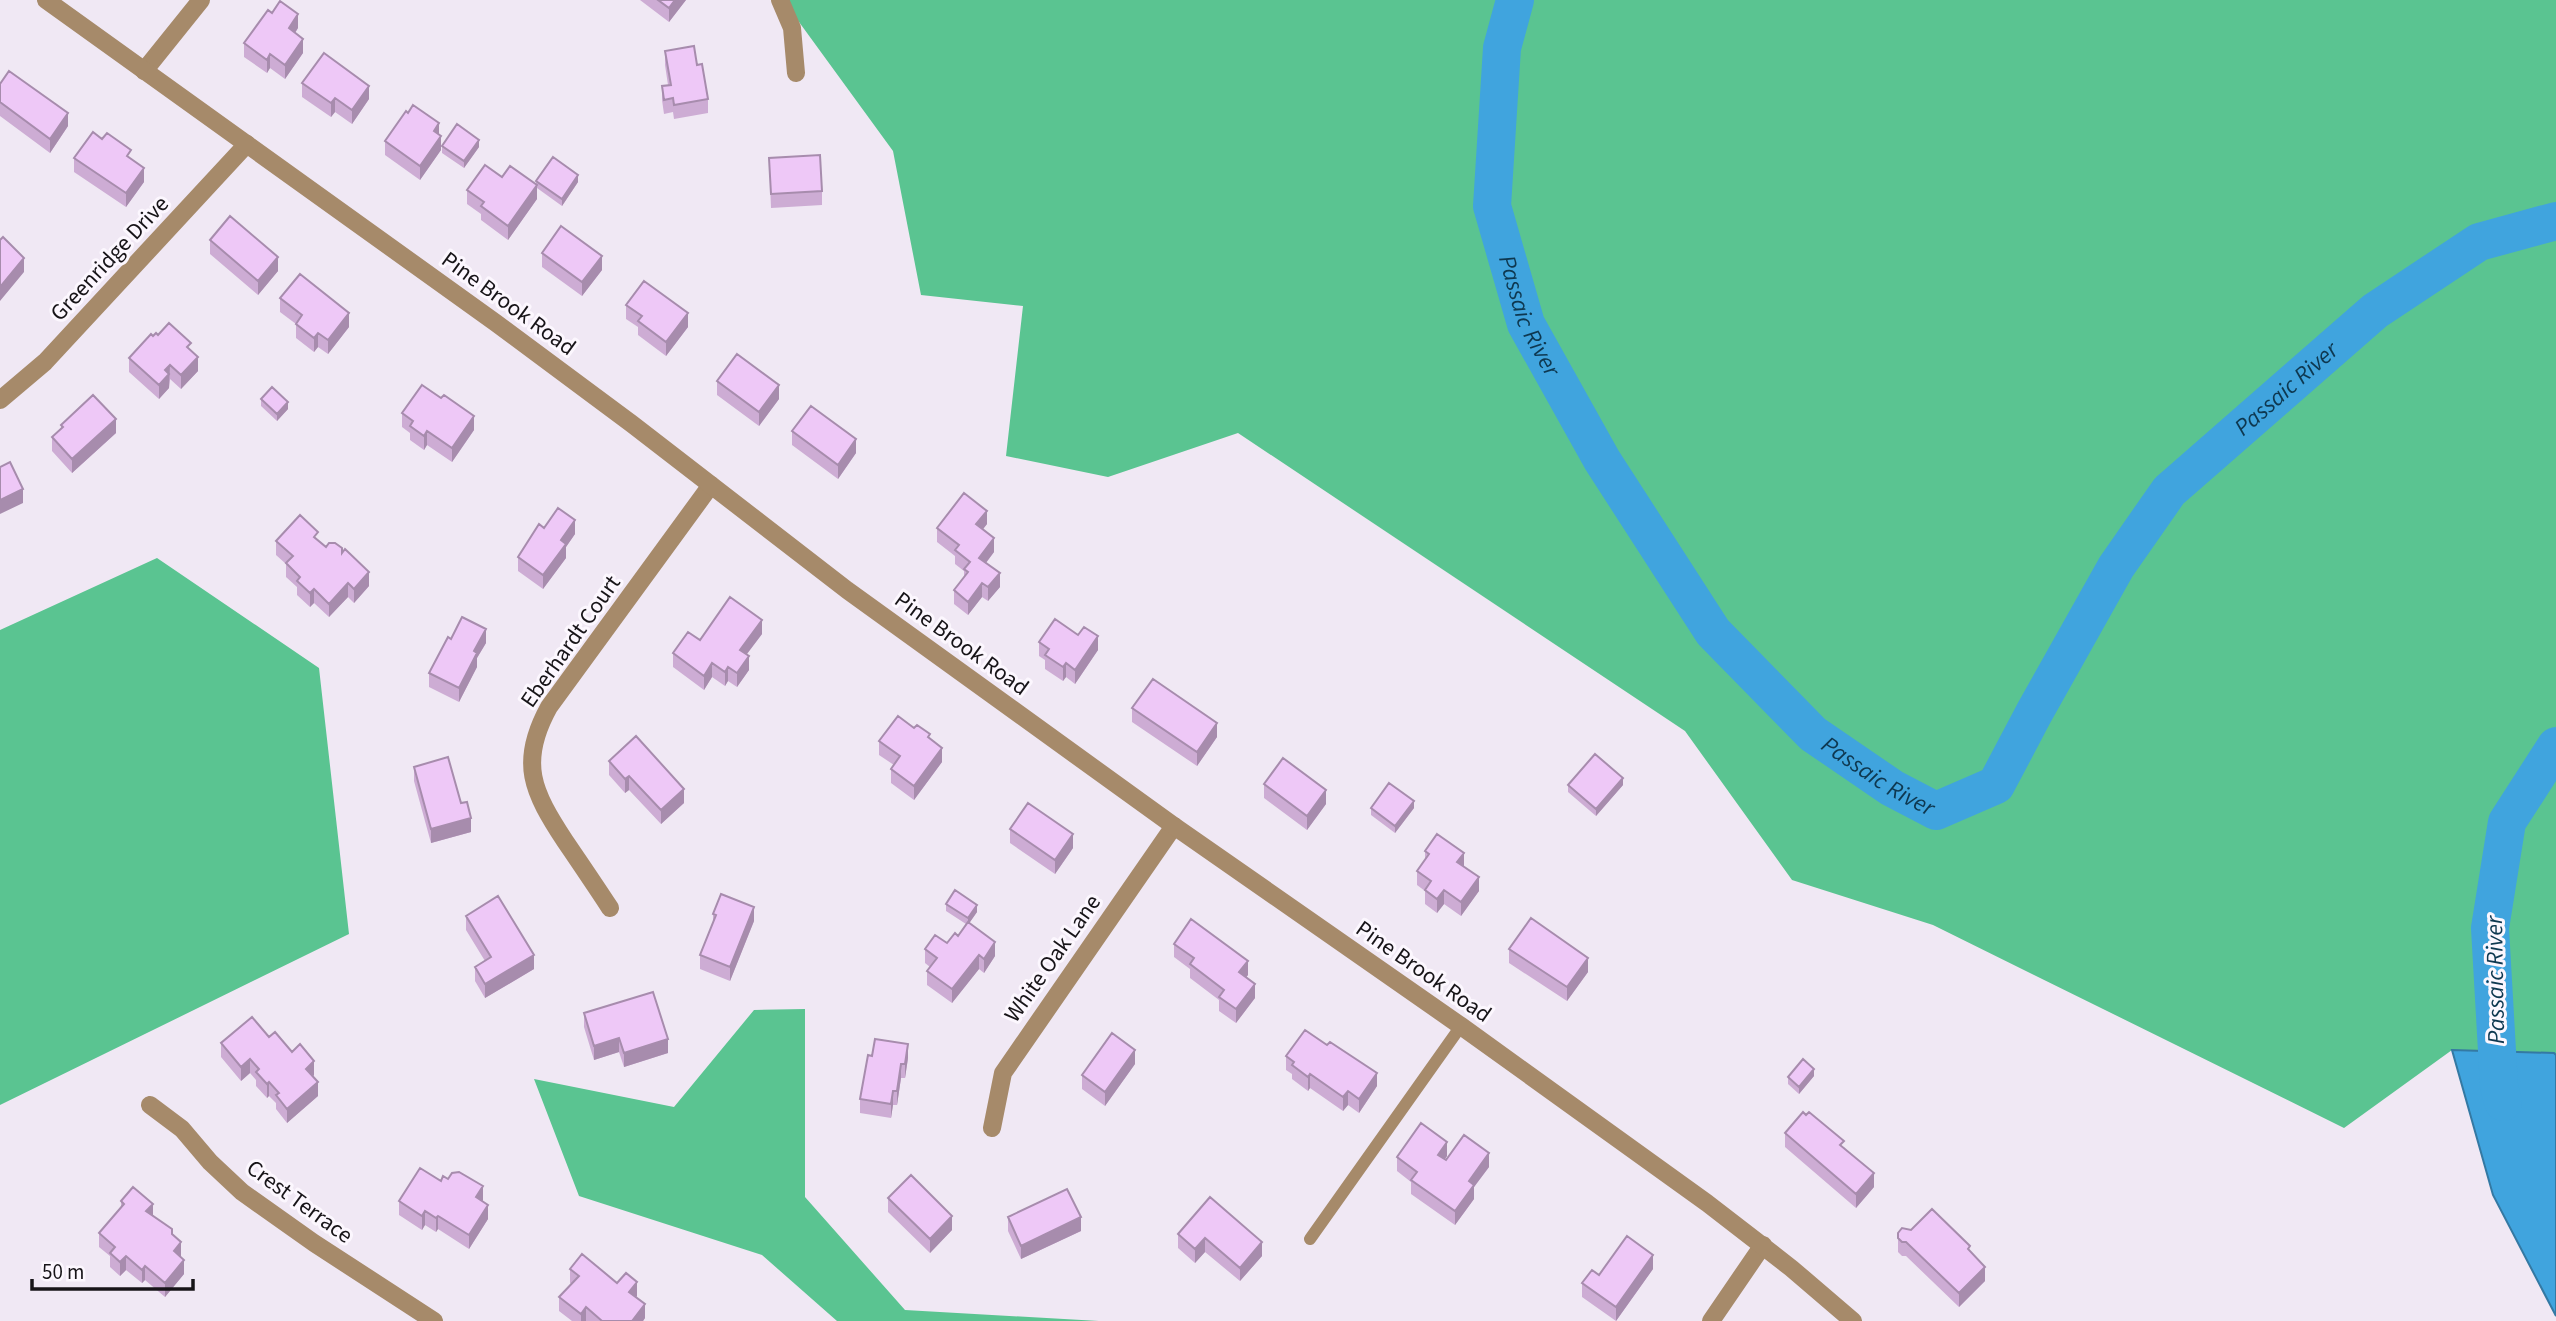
<svg xmlns="http://www.w3.org/2000/svg" width="2556" height="1321" viewBox="0 0 2556 1321" font-family="'Source Sans 3',sans-serif">
  <rect width="100%" height="100%" fill="#f0e8f4"/>
  <path fill="#5ac491" d="M783,0H2556V1055L2554,1053L2452,1050L2344,1128L1933,925L1792,880L1685,731L1238,433L1108,477L1006,456L1023,306L921,295L893,151Z
    M157,558L319,668L349,934L0,1105V630Z
    M805,1009V1197L905,1310L1099,1321H837L762,1255L579,1196L534,1079L674,1107L754,1010Z"/>
  <path fill="#40a4de" stroke="#3479a3" stroke-width="2" d="M2452,1050L2554,1053L2556,1055V1316L2493,1195Z"/>
  <g fill="none" stroke-linecap="round" stroke-linejoin="round">
    <g stroke="#40a4de" stroke-width="38">
      <path id="s1" d="M1515,0L1502,48L1492,206L1526,324L1602,460L1713,632L1813,734L1892,788L1936,811L1996,785L2034,713L2116,567L2169,491L2375,311L2479,242L2556,221"/>
      <path d="M2503,1102L2499,1086L2490,928L2507,822L2556,746"/>
    </g>
    <path stroke="#a68a6a" stroke-width="12" d="M1310,1239L1461,1026"/>
    <path stroke="#a68a6a" stroke-width="18" d="M780,0L792,28L796,73
      M144,71L201,0
      M0,400L45,362L247,144
      M610,908C595,885 580,863 565,841C533,792 518,763 549,707L711,485
      M150,1105L182,1129L210,1162L242,1192L314,1243L434,1321
      M992,1128L1003,1073L1174,826
      M1711,1321L1763,1245"/>
    <path stroke="#a68a6a" stroke-width="18" d="M46,0L496,323L632,424L847,590L1174,826L1461,1026L1707,1203L1791,1268L1853,1321"/>
  </g>
  <path fill="#cdacd4" d="M640,0H686L669,22Z
    M298,28L295,33L303,53L285,79L270,68L267,73L244,57V43Z
    M665,51L697,65L708,99V113L674,119L673,112L664,114L662,100V86L668,85L665,65Z
    M302,83L369,99L352,124L335,112L331,117L302,97Z
    M0,84L68,126L50,153L0,116Z
    M385,141L441,150L420,180L385,155Z
    M442,146L479,147L464,168L442,153Z
    M74,158L131,160L144,182L126,207L74,172Z
    M769,158L822,191V205L771,208Z
    M502,177L536,185V181L578,182L562,206L537,188V199L508,240L481,220V214L467,204V190Z
    M210,240L278,271L258,295L210,254Z
    M542,253L602,270L582,296L542,267Z
    M280,298L349,327L328,354L318,347L314,352L296,338V324L280,312Z
    M626,305L688,327L666,356L638,335V327L626,319Z
    M158,335L191,351L198,371L181,389L170,379L169,388L159,399L129,372V358L153,336Z
    M717,381L779,399L759,426L717,395Z
    M261,399L288,409L277,421L261,406Z
    M402,413L474,430L452,462L427,445L424,450L410,440V433L402,427Z
    M61,425L116,433L72,473L52,451V437L61,428Z
    M792,431L856,453L838,479L792,445Z
    M987,524L983,529L994,552L986,563L1000,587L988,601L982,597L968,615L954,604V590L964,577V571L955,564V556L937,542V528Z
    M544,528L575,534L566,547V558L543,589L518,571V557Z
    M276,541H318L326,547L342,553L369,586L354,603L348,597L329,617L314,603L310,607L297,595V587L286,577V564L276,555Z
    M762,634L747,654L749,670L737,687L728,681L725,686L712,677L704,690L673,667V653L700,640Z
    M451,639L486,643L477,658V667L459,702L429,687V673Z
    M1039,642L1098,650L1075,684L1066,677L1063,681L1045,669V660L1039,656Z
    M1132,708L1217,737L1197,766L1132,722Z
    M930,739L942,762L914,800L891,783V769L894,765L879,755V741Z
    M609,761L684,803L661,824L629,790L625,793L609,775Z
    M414,767L461,803L471,832L431,843L414,781Z
    M1264,784L1326,804L1307,830L1264,798Z
    M1568,785H1623L1596,816L1568,792Z
    M1371,808H1414L1395,833L1371,815Z
    M1010,829L1073,848L1055,874L1010,843Z
    M1425,851L1464,867L1479,891L1461,916L1444,904L1437,913L1425,904V891L1417,885V871L1425,860Z
    M946,904L977,912L969,923L995,956L984,973L979,969L952,1003L927,985V971L930,967L925,963V949L947,943L958,936L966,924L946,911Z
    M713,914L754,921L730,981L700,969V955L713,924Z
    M466,916L534,969L485,998L475,981V967L485,961L466,930Z
    M1174,944L1248,975L1246,977L1255,998L1236,1023L1219,1011V1000L1190,978V969L1174,957Z
    M1509,949L1588,972L1567,1001L1509,963Z
    M584,1013L668,1053L624,1067L619,1052L594,1060L584,1027Z
    M269,1037L292,1052L314,1075L313,1077L318,1096L287,1123L276,1109V1103L269,1096L267,1098L256,1086V1080L250,1073L241,1081L221,1057V1043Z
    M1286,1056L1377,1086L1359,1113L1348,1105L1343,1111L1310,1088L1308,1091L1292,1079V1074L1286,1070Z
    M908,1058L905,1078H901L897,1105H893L891,1118L860,1113V1099Z
    M1135,1064L1105,1106L1082,1089V1075Z
    M1814,1076L1799,1094L1788,1084V1077Z
    M1785,1133L1844,1147L1874,1187L1856,1208L1785,1147Z
    M1447,1156L1445,1159L1489,1167L1474,1187V1199L1455,1225L1411,1194V1182L1397,1171V1157Z
    M441,1181L483,1200L482,1201L488,1219L469,1249L438,1229L436,1232L425,1225L422,1230L399,1215V1201Z
    M1210,1197L1262,1256L1240,1281L1205,1252L1195,1263L1178,1248V1234Z
    M888,1198L952,1230L930,1253L888,1212Z
    M121,1201L153,1216L172,1235L181,1256L180,1257L184,1274L165,1297L145,1280L142,1283L126,1270L120,1276L110,1267V1256L99,1247V1233L121,1208Z
    M1008,1217L1081,1231L1021,1259L1008,1231Z
    M1898,1233L1970,1252L1985,1281L1959,1307L1906,1256H1902L1898,1252Z
    M570,1269L617,1283L637,1296L636,1297L645,1318L643,1321H572L559,1311V1297L572,1284L570,1283Z
    M1653,1269L1616,1321L1582,1297V1283L1599,1275Z"/>
  <path fill="#a78cad" d="M675,0H686L669,22V8Z
    M298,14V28L289,42V28Z
    M303,39V53L285,79V65Z
    M270,54V68L267,73V60Z
    M369,86V99L352,124V110Z
    M335,98V112L331,117V103Z
    M68,113V126L50,153V139Z
    M439,123V137L434,131Z
    M441,136V150L420,180V166Z
    M479,140V147L464,168V161Z
    M144,168V182L126,207V193Z
    M578,175V182L562,206V199Z
    M537,185V199L508,240V226Z
    M602,256V270L582,296V282Z
    M278,257V271L258,295V281Z
    M24,258V272L0,301V287Z
    M349,313V327L328,354V340Z
    M688,313V327L666,356V342Z
    M318,333V347L314,352V338Z
    M198,357V371L181,389V375Z
    M170,365L169,388L159,399V385L165,370Z
    M779,385V399L759,426V412Z
    M288,402V409L277,421V414Z
    M474,416V430L452,462V448Z
    M116,419V433L72,473V459Z
    M427,431V445L424,450V436Z
    M856,439V453L838,479V465Z
    M23,489V503L0,514V500Z
    M987,511V524L976,538V524Z
    M575,520V534L566,547V558L543,589V575L561,540Z
    M994,538V552L979,572V558Z
    M369,572V586L354,603V589Z
    M1000,573V587L988,601V587Z
    M348,583V597L329,617V604Z
    M982,583V597L968,615V602Z
    M314,589V603L310,607V593Z
    M762,620V634L740,663V650Z
    M486,629V643L477,658V667L459,702V688L474,651Z
    M1098,636V650L1075,684V670Z
    M749,656V670L737,687V673Z
    M712,663V677L704,690V676Z
    M1066,663V677L1063,681V667Z
    M728,667V681L725,686V672Z
    M1217,723V737L1197,766V752Z
    M942,748V762L914,800V786Z
    M629,776V790L625,793V779Z
    M1623,778V785L1596,816V809Z
    M684,789V803L661,824V810Z
    M1326,790V804L1307,830V816Z
    M1414,801V808L1395,833V826Z
    M471,818V832L431,843V829Z
    M1073,834V848L1055,874V860Z
    M1464,853V867L1457,862Z
    M1479,877V891L1461,916V902Z
    M1444,890V904L1437,913V899Z
    M977,905V912L968,925V918Z
    M754,907V921L730,981V967Z
    M995,942V956L984,973V959Z
    M534,955V969L485,998V984Z
    M979,955V969L952,1003V989Z
    M1588,958V972L1567,1001V987Z
    M1248,961V975L1239,986V972Z
    M1255,984V998L1236,1023V1009Z
    M619,1038V1052L594,1060V1046Z
    M668,1039V1053L624,1067V1053Z
    M908,1044V1058L905,1078V1064Z
    M1135,1050V1064L1105,1106V1092Z
    M250,1059V1073L241,1081V1067Z
    M314,1061V1075L306,1083V1069Z
    M901,1064V1078L897,1105V1091Z
    M1814,1069V1076L1799,1094V1087Z
    M1377,1073V1086L1359,1113V1099Z
    M1310,1074V1088L1308,1091V1077Z
    M269,1082V1096L267,1098V1084Z
    M318,1082V1096L287,1123V1109Z
    M893,1091V1105L891,1118V1104Z
    M1348,1091V1105L1343,1111V1097Z
    M1447,1142V1156L1438,1169V1155Z
    M1489,1153V1167L1474,1187V1199L1455,1225V1211L1469,1181Z
    M1874,1173V1187L1856,1208V1194Z
    M483,1186V1200L476,1211V1197Z
    M153,1204V1218L146,1211Z
    M488,1205V1219L469,1249V1235Z
    M425,1211V1225L422,1230V1216Z
    M438,1216V1229L436,1232V1218Z
    M952,1216V1230L930,1253V1239Z
    M1081,1217V1231L1021,1259V1246Z
    M1205,1238V1252L1195,1263V1249Z
    M181,1242V1256L174,1265V1251Z
    M1262,1242V1256L1240,1281V1268Z
    M1653,1255V1269L1616,1321V1307Z
    M126,1256V1270L120,1276V1262Z
    M184,1260V1274L165,1297V1283Z
    M145,1266V1280L142,1283V1270Z
    M1985,1267V1281L1959,1307V1293Z
    M637,1282V1296L629,1306V1292Z
    M645,1304V1318L643,1321H632Z
    M586,1307V1321H581V1314Z"/>
  <path fill="#eec8f7" stroke="#a78cad" stroke-width="2" d="M658,0H675L669,8Z
    M280,1L298,14L289,28L303,39L285,65L270,54L267,60L244,43L268,10L272,13Z
    M694,46L697,65L702,64L708,99L674,105L673,98L664,100L662,86L671,85L665,51Z
    M324,53L369,86L352,110L335,98L331,103L302,83Z
    M9,71L68,113L50,139L0,102V84Z
    M413,105L439,123L434,131L441,136L420,166L385,141L406,111L408,113Z
    M457,124L479,140L464,161L442,146Z
    M93,132L102,139L107,133L131,150L127,156L144,168L126,193L74,158Z
    M820,155L822,191L771,194L769,158Z
    M553,157L578,175L562,199L536,181Z
    M485,165L502,177L510,166L537,185L508,226L481,206L484,202L467,190Z
    M230,216L278,257L258,281L210,240Z
    M561,226L602,256L582,282L542,253Z
    M3,237L24,258L0,287V240Z
    M300,274L349,313L328,340L318,333L314,338L296,324L302,315L280,298Z
    M644,281L688,313L666,342L638,321L642,316L626,305Z
    M169,323L191,343L187,347L198,357L181,375L170,365L165,370L169,374L159,385L129,358L151,334L153,336L156,333L158,335Z
    M737,354L779,385L759,412L717,381Z
    M422,385L441,398L444,395L474,416L452,448L427,431L424,436L410,426L413,421L402,413Z
    M272,387L288,402L277,414L261,399Z
    M93,395L116,419L72,459L52,437L63,427L61,425Z
    M811,406L856,439L838,465L792,431Z
    M10,462L23,489L0,500V467Z
    M964,493L987,511L976,524L994,538L979,558L1000,573L988,587L982,583L968,602L954,590L968,572L964,569L970,562L955,550L959,545L937,528Z
    M558,508L575,520L561,540L566,544L543,575L518,557L539,524L544,528Z
    M300,515L318,532L314,537L326,547L329,543H335L342,548V553L345,549L369,572L354,589L348,583L329,604L314,589L310,593L297,581L300,577L286,563L293,556L276,541Z
    M730,597L762,620L740,650L749,656L737,673L728,667L725,672L712,663L704,676L673,653L688,632L700,640Z
    M462,617L486,629L474,651L477,653L459,688L429,673L448,637L451,639Z
    M1055,619L1078,635L1084,627L1098,636L1075,670L1066,663L1063,667L1045,655L1049,649L1039,642Z
    M1153,679L1217,723L1197,752L1132,708Z
    M898,716L914,728L917,725L930,734L928,737L942,748L914,786L891,769L900,756L879,741Z
    M636,736L684,789L661,810L629,776L625,779L609,761Z
    M1595,754L1623,778L1596,809L1568,785Z
    M448,757L461,803L467,802L471,818L431,829L414,767Z
    M1283,758L1326,790L1307,816L1264,784Z
    M1389,783L1414,801L1395,826L1371,808Z
    M1028,803L1073,834L1055,860L1010,829Z
    M1437,834L1464,853L1457,862L1479,877L1461,902L1444,890L1437,899L1425,890L1431,881L1417,871L1429,854L1425,851Z
    M955,890L977,905L968,918L946,904Z
    M721,894L754,907L730,967L700,955L716,915L713,914Z
    M498,896L534,955L485,984L475,967L491,957L466,916Z
    M1531,918L1588,958L1567,987L1509,949Z
    M1191,919L1248,961L1239,972L1255,984L1236,1009L1219,997L1224,990L1190,964L1194,958L1174,944Z
    M968,922L995,942L984,959L979,955L952,989L927,971L937,958L925,949L935,935L947,943L955,933L958,936Z
    M653,992L668,1039L624,1053L619,1038L594,1046L584,1013Z
    M252,1017L269,1037L275,1032L292,1052L300,1044L314,1061L306,1069L318,1082L287,1109L276,1095L279,1093L269,1082L267,1084L256,1072L259,1069L250,1059L241,1067L221,1043Z
    M1305,1030L1327,1045L1330,1042L1377,1073L1359,1099L1348,1091L1343,1097L1310,1074L1308,1077L1292,1065L1294,1062L1286,1056Z
    M1112,1033L1135,1050L1105,1092L1082,1075Z
    M875,1039L908,1044L905,1064H901L897,1091H893L891,1104L860,1099L868,1055L872,1056Z
    M1803,1059L1814,1069L1799,1087L1788,1077Z
    M1803,1112L1806,1115L1809,1112L1844,1141L1840,1145L1874,1173L1856,1194L1785,1133Z
    M1421,1123L1447,1142L1438,1155L1446,1160L1464,1135L1489,1153L1469,1181L1474,1185L1455,1211L1411,1180L1417,1172L1397,1157Z
    M420,1168L441,1181L443,1176L448,1179L452,1173L459,1172L483,1186L476,1197L488,1205L469,1235L438,1216L436,1218L425,1211L422,1216L399,1201Z
    M911,1175L952,1216L930,1239L888,1198Z
    M133,1187L153,1204L146,1211L172,1229V1234L181,1242L174,1251L184,1260L165,1283L145,1266L142,1270L126,1256L120,1262L110,1253L115,1247L99,1233L124,1204L121,1201Z
    M1067,1189L1081,1217L1021,1246L1008,1217Z
    M1210,1197L1262,1242L1240,1268L1205,1238L1195,1249L1178,1234Z
    M1932,1209L1970,1246L1968,1249L1985,1267L1959,1293L1906,1242H1902L1898,1238V1233L1902,1228L1911,1230Z
    M1627,1236L1653,1255L1616,1307L1582,1283L1592,1270L1599,1275Z
    M582,1254L617,1283L626,1273L637,1282L629,1292L645,1304L632,1321H602L586,1307L581,1314L559,1297L579,1276L570,1269Z"/>
  <g text-anchor="middle" stroke-width="6" stroke-linejoin="round" paint-order="stroke">
    <g font-size="23" fill="#171418" stroke="#fcf7fe">
      <text transform="translate(109 258) rotate(-47)" y="8">Greenridge Drive</text>
      <text transform="translate(509 303) rotate(36)" y="8">Pine Brook Road</text>
      <text transform="translate(570 641) rotate(-55)" y="8">Eberhardt Court</text>
      <text transform="translate(962 643) rotate(36)" y="8">Pine Brook Road</text>
      <text transform="translate(1052 958) rotate(-55)" y="8">White Oak Lane</text>
      <text transform="translate(1424 971) rotate(35)" y="8">Pine Brook Road</text>
      <text transform="translate(300 1201) rotate(36)" y="8">Crest Terrace</text>
    </g>
    <g font-size="24" font-style="italic" fill="#0e3850" stroke="#fcf7fe">
      <text dy="8" stroke="none"><textPath href="#s1" startOffset="324">Passaic River</textPath></text>
      <text dy="8" stroke="none"><textPath href="#s1" startOffset="1542">Passaic River</textPath></text>
      <text dy="8" stroke="none"><textPath href="#s1" startOffset="912">Passaic River</textPath></text>
      <text transform="translate(2495 980) rotate(-91)" y="8">Passaic River</text>
    </g>
  </g>
  <path d="M32 1279v10h161v-10" fill="none" stroke="#171418" stroke-width="3.5"/>
  <text x="42" y="1279" font-size="21" fill="#171418" stroke="#fcf7fe" stroke-width="5" paint-order="stroke">50 m</text>
</svg>
